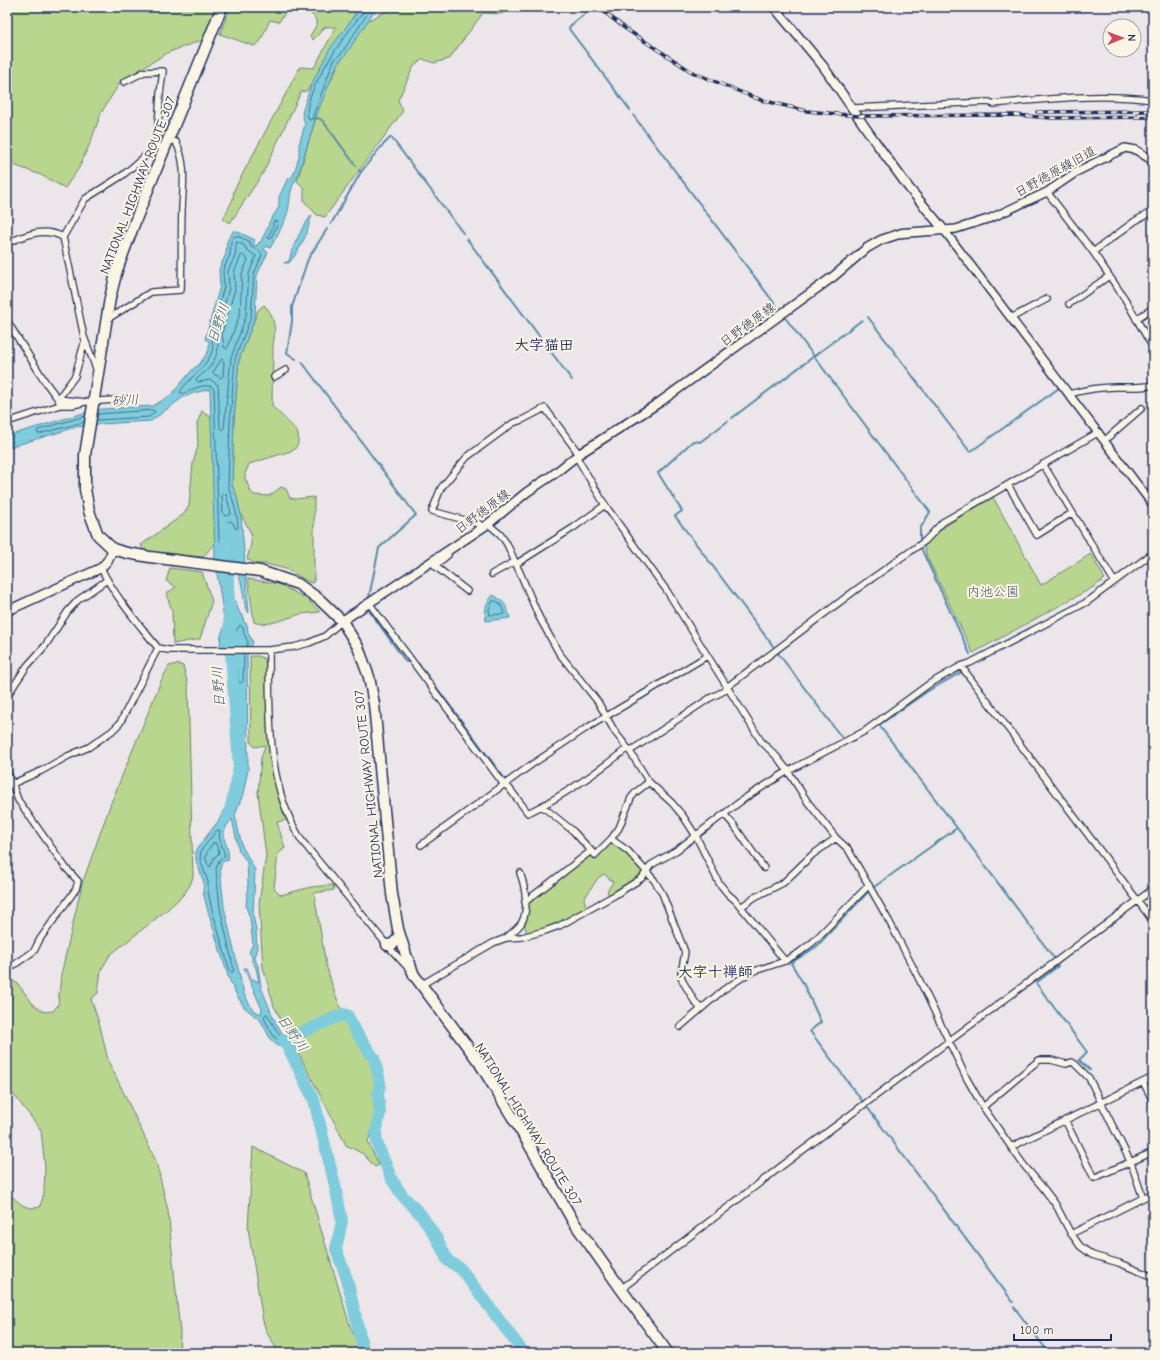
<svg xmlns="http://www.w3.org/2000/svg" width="1160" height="1360" viewBox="0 0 1160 1360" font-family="'Comic Neue','Klee One',sans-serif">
  <rect width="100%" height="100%" fill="#ece5e9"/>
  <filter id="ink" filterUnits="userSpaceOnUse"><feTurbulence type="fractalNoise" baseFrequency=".025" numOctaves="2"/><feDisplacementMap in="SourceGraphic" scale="8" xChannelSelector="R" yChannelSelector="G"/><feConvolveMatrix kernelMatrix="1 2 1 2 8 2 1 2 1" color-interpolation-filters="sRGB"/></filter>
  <g filter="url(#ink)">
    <path fill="#b9d68e" stroke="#6a8276" d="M7,7H217L205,39L169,52L121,81L101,113L91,141L79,168L65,188L41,175L11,164L7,175Z
      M230,7H289L279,22L270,20L260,42L254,46L220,34Z
      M305,7H359L307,91L301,92L263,173L230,223L223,219L233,199L234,190L300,67L314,68L336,27H325L313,40L310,36L317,24L315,18Z
      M395,7H515L501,14L483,13L449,59L434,63L423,59L414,66L398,100L403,111L325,217L317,215L304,201V188L297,181L321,101L342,57L365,22Z
      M264,305C275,315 276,331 273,345L272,406C277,411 294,427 297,432C300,438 298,446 294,450L249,464L245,474V478L251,492L254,495L269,496L281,487L286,489L290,498L295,499L314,497V583L309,582L286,569L266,564H256L247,559L251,544V533L241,515L236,494L232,486L234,420L239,360L258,310Z
      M202,411L215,421L222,534L203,557L144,552L141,545L184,514L189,506L193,463L198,446L197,423Z
      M993,497L1041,585L1091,554L1105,579L1090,589L973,653L927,557L924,546L944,527Z
      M170,568L202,572L212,601L200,639L173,644L172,610L166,594L176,587L166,581Z
      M248,579L279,584L307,599L320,612C314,613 307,613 301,614C288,617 267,628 254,622Z
      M250,656H259L266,660V675L275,785L287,820L277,822L285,848L278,854L274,888L281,895L311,887L333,885L334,890L314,893L326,965L335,994L350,1029L371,1061L378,1084L374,1096L376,1114L368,1142L379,1165L375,1167L363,1154L346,1145L274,1006L263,967L259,904L266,855L258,793L261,758L265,745L255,747L251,743Z
      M178,664L183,666L188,685L193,877L190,885L184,894L168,909L110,955L101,970L98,993L91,999L100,1026L108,1060L156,1161L168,1210L180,1333L179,1353H7V1191C17,1201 24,1211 40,1207L44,1193L45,1168L41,1130L14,1095L7,1090V977L18,984L33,1004L44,1012L53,1011L58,1005L61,975L82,884L111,803L161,681L169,666Z
      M611,842L627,852L644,871L639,879L610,898L607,891L613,882L604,874L598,878L584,899L587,909L558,924L527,935L524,922L528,903L590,855L596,857Z
      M253,1147L304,1173L351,1329L364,1353H279L267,1333L263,1321L248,1228Z"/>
    <path fill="#7eccdc" stroke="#568daa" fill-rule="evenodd" d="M361,7H377L344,57L338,62L318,111L297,178C289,189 291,198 288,211C285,222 276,238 270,248L266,246L264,250L268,252L257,275L255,317L239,360L234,420L232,486L236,494L241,515L249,613L246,610L241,582L233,562L230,529L228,521L226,562L229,592L234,598L240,614L243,615L244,623L247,624L248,633L253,642L247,656L248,770L243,794L235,815L242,846L255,870L253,915L256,930L257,948L254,957L258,966L261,987L273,1017L293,1053L291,1055L286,1048L278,1046L271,1040L261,1021L244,1007L236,994L228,976L208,911L203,892L204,883L196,860V850L219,820L225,808L236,790L241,765L244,757L238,712L233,667L228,656L223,653L220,645L221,635L225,626L215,559L210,389L194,393L182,398L151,421L101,424L76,427L7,448V436L87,412L103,409L153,406L171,395L194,368L199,365L209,350V341L205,339L220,286L219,269L226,254L227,241L234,230L255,240L253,244L257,246L259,242L260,243L269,225L268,224L279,207V197L287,180L293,176L299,157V145L305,124L302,113L311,85L329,50ZM226,599L230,600C233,610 237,621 232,631L228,627ZM232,819L239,851L247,862L248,883L246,907L250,918L253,944L249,952L252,957V961L256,968L259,982L251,978L247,968H244L262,1009L261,1014L253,1010L244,994L224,907L220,869L222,862L228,860C231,843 215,838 232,819Z
      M311,216H312C309,221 309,227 307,232C303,242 297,254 289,263H284L289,261L293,247L303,227Z
      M493,595C504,600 507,607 510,618L486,621C484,610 486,603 493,595Z"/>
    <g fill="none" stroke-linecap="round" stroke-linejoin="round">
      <path stroke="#436e90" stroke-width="1" d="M364,7L363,12C349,30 297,98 309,120L312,119L334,60L341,54L372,7
        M275,221H277L278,223L271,238L269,239L268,237L273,227V223Z
        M235,236H237L249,241L251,247L259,250L262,255L254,274L251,317L235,359L230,420L228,486C233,500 237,512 238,527L237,529L235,528L233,523L230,521L225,522L223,525V541L221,542L219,540L214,389C208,381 190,390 182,394L180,392C190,375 223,357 210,335L224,287L223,270L230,255L231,242Z
        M237,242L244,245L247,250L256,256L249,274L246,316L231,358L224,428L222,430L220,428L218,385L211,380L198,382L196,380C199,376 202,375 205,372C216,362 221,347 216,334L229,288L228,271L235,256Z
        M243,255L248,260L242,274L240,314L228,347L226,349L224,347L222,333L235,289L234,272L241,256Z
        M222,359L224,362L223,376L221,378L214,374L213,373Z
        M97,420L149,417L155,412L153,410L98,414
        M84,422L39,434L37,433L38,430L85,416
        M224,494H226L231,513L230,515L225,516L223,514L222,496Z
        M493,601H496L500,604L504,612V614L490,615L489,610Z
        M225,646L226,634H234L240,625L243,628L244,634L248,642L247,646
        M231,654L237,666L239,682L241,683L243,681L244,654
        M217,830L220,831L219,836L225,856L219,860L216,869L220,908L234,970L232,973L230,971L212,910L208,892V882L200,859L201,851Z
        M213,843H216L219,853L214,858L211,866L210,867C202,858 207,851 213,843Z
        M267,1014L281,1038L280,1041L274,1037L264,1018L265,1015Z"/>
      <path stroke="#568daa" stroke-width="2" d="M593,7L570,26L569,29L630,110
        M633,115L781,312
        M313,119L318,118L323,121L356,166
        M361,172L380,148L391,137L463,233
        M331,224L361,172L359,170
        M467,239L572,380
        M784,316L930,512L920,529V541
        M868,317L970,452L1059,388
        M296,359L287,353L292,322V307L308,259L327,229
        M302,362L416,515L379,548L369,597
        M732,418L862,320
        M728,421L700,442L693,441L658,473L682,511L675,516L773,646
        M921,548L970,654
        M368,609L406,662H409
        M778,653L842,738
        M416,663L419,664L505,779
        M957,828L1054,958
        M874,887L957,828L879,725L928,691L962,672
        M1058,966L1036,983L1087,1052L1079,1060L1090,1070
        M863,1102L810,1031L821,1022L803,983L791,963L816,947L868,892
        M867,1107L1013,1302
        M1014,1307L1049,1353"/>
      <path stroke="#7eccdc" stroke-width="12" d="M226,527L230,637L239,767L235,788L230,810
        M283,1041L343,1014L347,1015L358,1035L374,1058L379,1077L380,1085L378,1093L380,1113L376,1133L377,1143L392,1180L402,1195L422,1216L437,1239L448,1261L460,1268L524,1353
        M283,1042L288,1047L314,1100L336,1190L342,1221L336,1249L347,1279L364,1353"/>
      <defs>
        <path id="minor" d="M124,82L144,72L163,71L160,94L157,146
          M853,108L989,102L994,104C1046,99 1100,93 1153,100
          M1047,192L1091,249L1125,299L1153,348
          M7,243C27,235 42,227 63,237
          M1093,252L1135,221L1153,211
          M1069,304L1109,276
          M1011,318L1047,299
          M1136,319L1153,308
          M106,320L151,292L181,290C182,263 181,236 182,209C183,185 187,164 176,142L168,139
          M7,321L46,383L58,399L60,405L7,422
          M97,371L84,337L63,237L85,199L123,175L157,146L164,147
          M274,377L286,370
          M1069,394C1084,390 1101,387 1116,387C1129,387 1140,388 1153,385
          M58,399L86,402L128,399
          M58,399L75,376L85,340
          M60,405H72L82,403
          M1105,440L1142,408
          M576,456L605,505L667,591L761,741L777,757L788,771L807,801L836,838L848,849L889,921L917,975L967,1079L983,1107L1023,1164L1044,1189L1056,1205L1070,1232L1080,1246L1092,1255L1119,1263L1153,1277
          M1043,464L1114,581
          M1008,485L1037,535L1072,513
          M488,524L500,534L507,544L521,575L539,617L559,653L598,702L615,732L629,750L649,782L672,803L683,816L696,836L719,883L728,894L736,901L785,961
          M483,527L479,524L432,511L441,488L467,457L513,423L522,420L545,408L579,454
          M446,552L448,555L435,566L467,591
          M516,564L573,528L605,505
          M101,568C115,597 138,623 158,648L168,650H269L294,647L309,643L325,636L342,621
          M492,574L514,562
          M369,603L502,782L509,788L528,813C563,796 595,774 625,750L633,749L710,698L724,691L727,687L857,589L925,541L943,522L1099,432
          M269,650C270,714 265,784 302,841L387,945L409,969
          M961,666L1153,921
          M7,696L27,666L45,646L68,611L78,600L107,580
          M7,770L18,800L66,868L78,881L76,889L40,939L34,951L7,970
          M7,784H12L41,771L68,756L89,747L112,731L120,723L158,648
          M542,806L573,831L595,855L611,839L628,851L654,880L662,893L685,952L681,974L682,980L695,1002L701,1009
          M724,814L733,824L764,868
          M611,839L619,828L631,798L636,792L649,782
          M421,845L531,765L585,729L707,656
          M525,902L591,851
          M741,907L755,897L783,883L812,855L836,838
          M506,938C511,933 519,928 522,922C529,909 525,886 520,873
          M421,985L493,943L506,938L522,937L545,931L559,926L615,895L642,878L651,865L677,850L745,798L788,771L865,731L929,684L961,666L970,663L1087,602L1153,553
          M680,1027L723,990L751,972L785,961L800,952L813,942L869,885
          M1143,1082L1153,1101
          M983,1107L1039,1060H1051L1066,1064L1072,1062L1075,1064L1089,1078L1131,1163L1143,1198
          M1065,1120L1094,1178L1153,1152
          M1011,1147L1153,1077
          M1071,1234L1153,1193
          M621,1289L783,1165L1153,889"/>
        <path id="tertiary" d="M944,230L1153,505
          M944,230L956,229L991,218L1047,192L1078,171L1125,148L1136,150L1153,161"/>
        <path id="secondary" d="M774,7L823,66L874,140L909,188L944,230
          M7,611L101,568L108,560L113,549
          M342,621L488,524L527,492L554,474L579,454L660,402L834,276L867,248L881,240L902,233L944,230"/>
        <path id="trunk" d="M222,7L136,219L117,270L110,298L85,455V489L89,511L98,535L113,549L127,553L150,557L260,571L298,584L320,600L342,621L358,647L369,677L374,704L392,894L398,929L406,955L414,975L479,1062L527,1141L573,1221L621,1289L668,1353
          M387,945L393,944L400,936"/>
      </defs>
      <use href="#minor" stroke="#1b2f5e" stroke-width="8"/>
      <use href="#tertiary" stroke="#1b2f5e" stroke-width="10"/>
      <use href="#secondary" stroke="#1b2f5e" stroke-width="11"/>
      <use href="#trunk" stroke="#1b2f5e" stroke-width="13"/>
      <use href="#minor" stroke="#fcf5e5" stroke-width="5.5"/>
      <use href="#tertiary" stroke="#fcf5e5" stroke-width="7"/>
      <use href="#secondary" stroke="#fcf5e5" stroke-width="8"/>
      <use href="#trunk" stroke="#fcf5e5" stroke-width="10"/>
      <defs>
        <path id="rail" d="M598,7L626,29L692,72L743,93L761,100L807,111L858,116L1015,115L1051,118L1153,117
          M1037,112L1153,111"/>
      </defs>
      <use href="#rail" stroke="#1b2f5e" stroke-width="3.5"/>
      <use href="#rail" stroke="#fcf5e5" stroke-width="2" stroke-dasharray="6" stroke-linecap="butt"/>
    </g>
  </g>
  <g text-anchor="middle" stroke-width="4" stroke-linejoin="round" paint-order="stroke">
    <g font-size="13" fill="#1b2f5e" stroke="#fcf5e5">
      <text transform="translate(1055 171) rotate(-29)" y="5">日野徳原線旧道</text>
      <text transform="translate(137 185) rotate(-69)" y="5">NATIONAL HIGHWAY ROUTE 307</text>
      <text transform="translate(747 324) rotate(-36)" y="5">日野徳原線</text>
      <text transform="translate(482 511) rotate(-37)" y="5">日野徳原線</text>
      <text transform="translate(368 784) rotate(-96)" y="5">NATIONAL HIGHWAY ROUTE 307</text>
      <text transform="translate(529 1124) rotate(58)" y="5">NATIONAL HIGHWAY ROUTE 307</text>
    </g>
    <g font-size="13" fill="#42596a" stroke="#fcf5e5">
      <text x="993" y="596">内池公園</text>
    </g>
    <g font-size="14" font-style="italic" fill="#34567e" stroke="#fcf5e5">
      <text transform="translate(218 323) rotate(-72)" y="5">日野川</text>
      <text transform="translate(125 400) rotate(-4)" y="5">砂川</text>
      <text transform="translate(218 687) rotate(-94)" y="5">日野川</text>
      <text transform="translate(293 1033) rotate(55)" y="5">日野川</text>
    </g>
    <g font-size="15" font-weight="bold" fill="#1b2f5e" stroke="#fcf5e5">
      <text x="544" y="350">大字猫田</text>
      <text x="715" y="977">大字十禅師</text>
    </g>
  </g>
  <rect width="1160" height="1360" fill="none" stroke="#fcf5e5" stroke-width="24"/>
  <rect x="12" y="12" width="1136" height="1336" fill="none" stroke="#1b2f5e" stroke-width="1.5" filter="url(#ink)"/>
  <g transform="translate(1122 38) rotate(89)"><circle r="19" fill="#fcf5e5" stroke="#a2a6af"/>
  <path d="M0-3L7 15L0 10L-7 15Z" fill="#d1495b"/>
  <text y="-6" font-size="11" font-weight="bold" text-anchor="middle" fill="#1b2f5e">N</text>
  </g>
  <path d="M1014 1334v6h97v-6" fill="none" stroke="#1b2f5e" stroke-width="2"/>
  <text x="1020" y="1334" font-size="12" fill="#1b2f5e" stroke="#fcf5e5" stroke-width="3" paint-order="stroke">100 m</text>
</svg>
